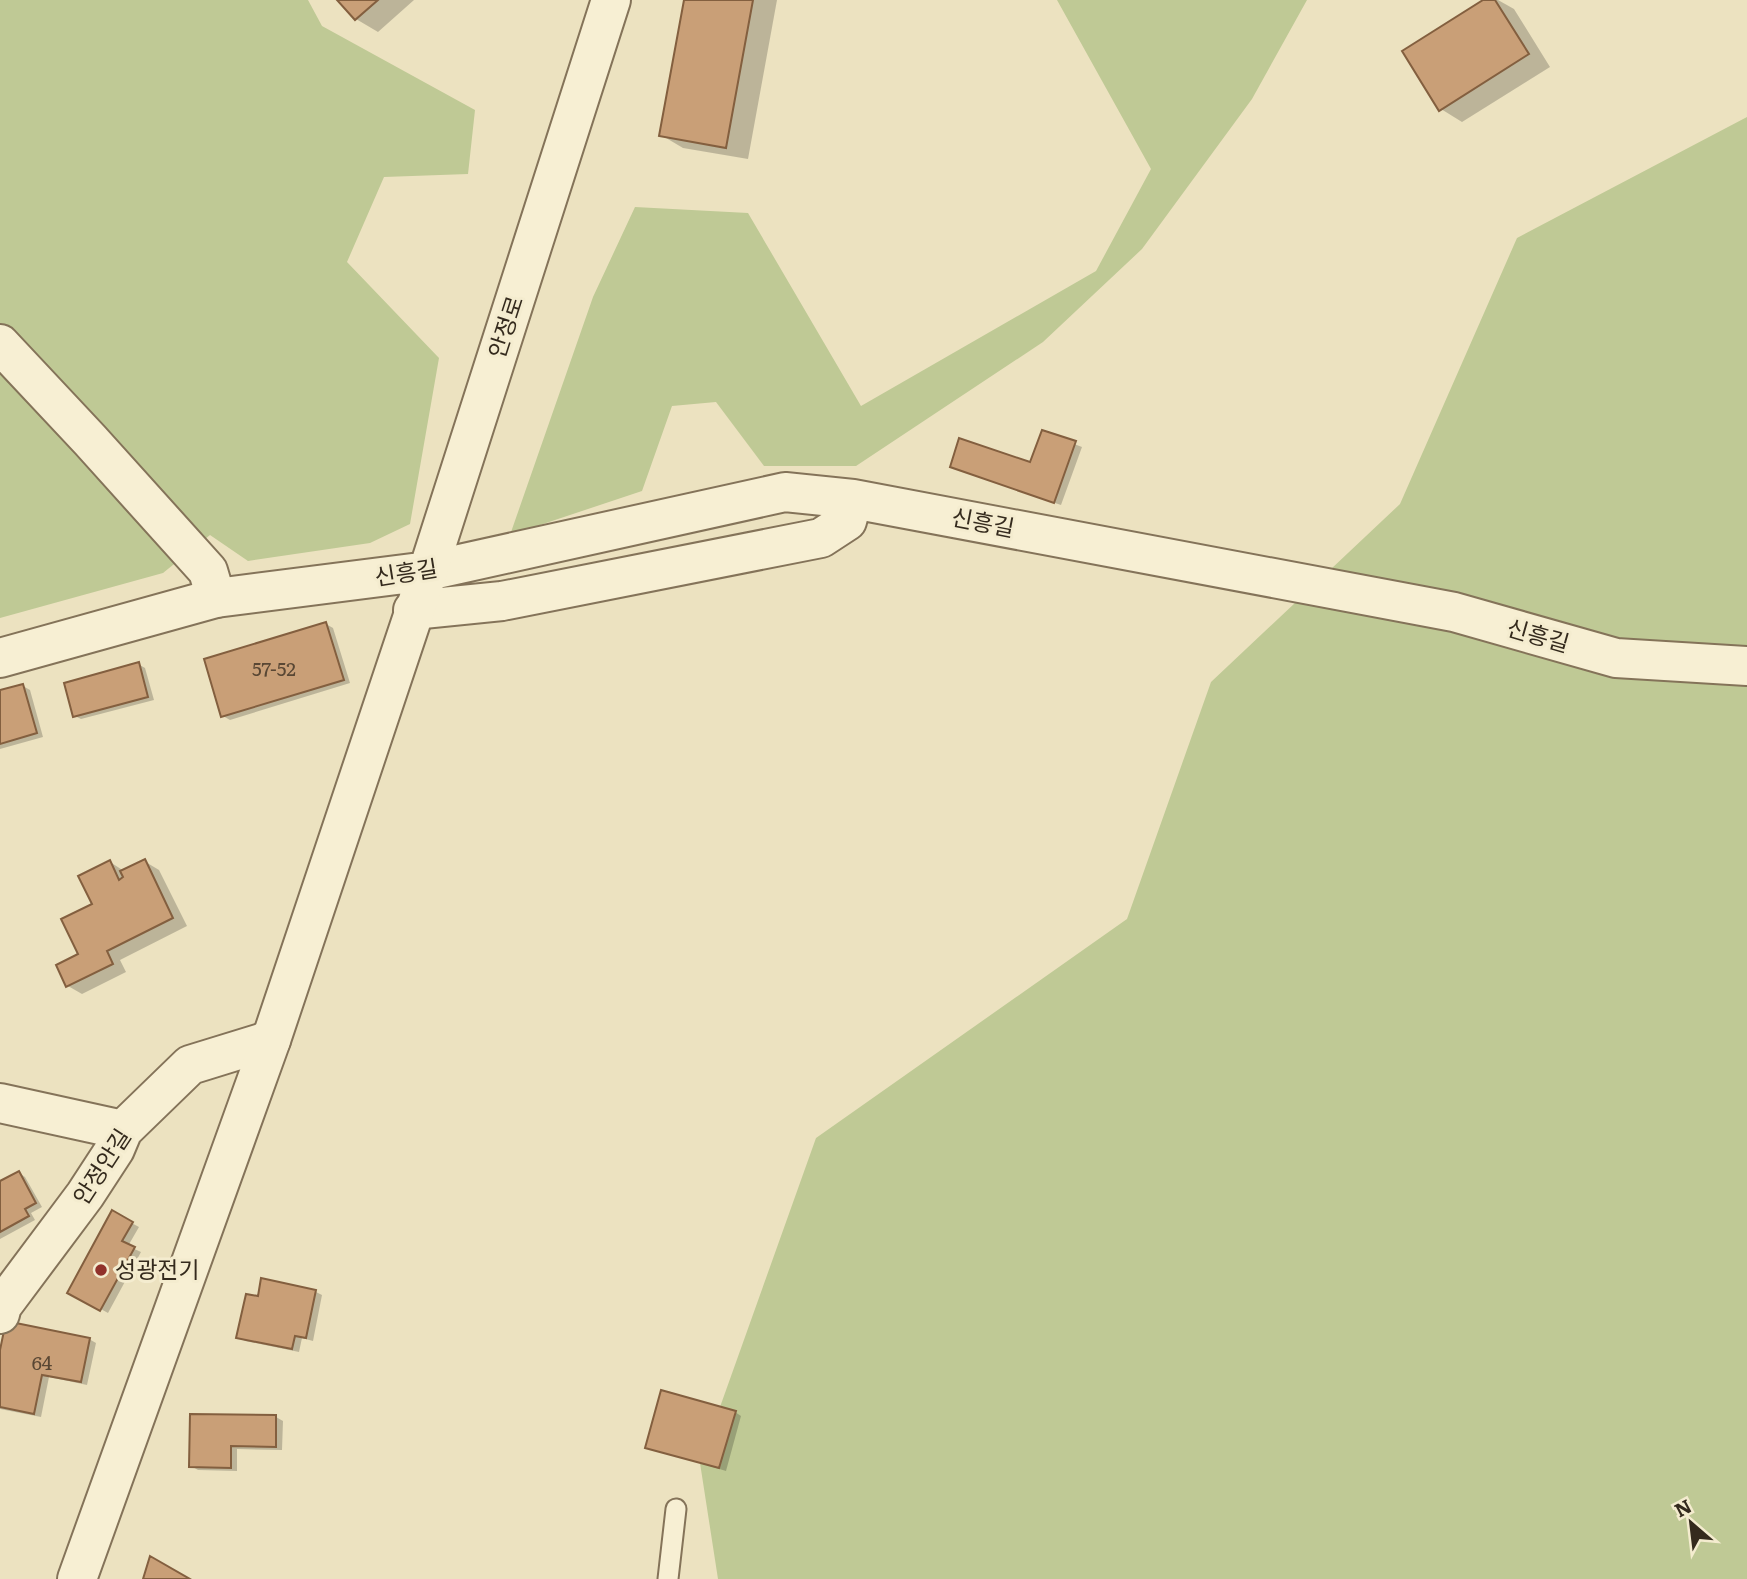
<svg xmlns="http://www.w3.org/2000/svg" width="1747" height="1579" viewBox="0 0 1747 1579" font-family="Literata,'Noto Sans KR',serif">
  <rect width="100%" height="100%" fill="#ece2c0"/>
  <path fill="#bfc995" d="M0,0H308L322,26L475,110L468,174L384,177L347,262L439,358L410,524L370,543L248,561L210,535L163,573L0,618Z
    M1057,0H1307L1252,99L1142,249L1043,342L856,466H764L716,402L672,406L642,491L510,535L593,297L635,207L748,213L861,406L1096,271L1151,169Z
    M1747,117V1579H718L700,1463L816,1138L1127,919L1211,682L1400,504L1517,238Z"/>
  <path fill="#0003" d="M339,0H414L378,32L356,19Z
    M686,0H777L748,159L683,148L661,135Z
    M1487,0H1498L1514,9L1550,67L1462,122L1441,109Z
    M1043,432L1082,447L1061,505L958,470L1031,465Z
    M326,624L333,628L350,683L230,720L223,716Z
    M138,664L145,668L154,700L81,719L75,716Z
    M23,686L30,690L43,737L0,749V692Z
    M144,861L159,870L187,926L120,960L126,972L82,994L68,986L81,955L94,905L110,862L124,871Z
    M19,1173L25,1177L42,1207L31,1213L35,1220L0,1239V1183Z
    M113,1213L139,1227L128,1246L141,1252L108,1313L70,1292Z
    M316,1292L322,1295L313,1341L302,1338L299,1352L245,1341L238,1337L259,1298Z
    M89,1339L96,1343L87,1385L49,1377L41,1417L0,1409V1359Z
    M735,1412L741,1416L726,1471L647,1447Z
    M276,1417L283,1421L282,1450L237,1449V1471L198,1470L191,1466Z"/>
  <path fill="#c99f77" stroke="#835f3f" stroke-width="2" d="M337,0H378L355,20Z
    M684,0H753L726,148L659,136Z
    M1483,0H1495L1529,54L1439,111L1402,51Z
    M1042,430L1076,441L1054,503L950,467L959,438L1030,462Z
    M326,622L344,680L221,717L204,659Z
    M139,662L148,697L73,717L64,683Z
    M23,684L37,733L0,744V690Z
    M145,859L173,918L107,951L113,964L66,987L56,965L78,954L61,919L92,904L78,876L110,860L119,880L123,877L120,871Z
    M19,1171L36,1203L25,1209L29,1216L0,1232V1181Z
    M112,1210L133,1222L122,1241L135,1247L100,1311L67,1293Z
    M261,1278L316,1290L306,1338L295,1336L292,1349L236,1338L246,1294L258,1296Z
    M6,1321L90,1338L81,1382L42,1375L34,1414L0,1407V1350Z
    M661,1390L736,1411L719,1468L645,1448Z
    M190,1414L276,1415V1447L231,1446V1468L189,1467Z
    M150,1556L190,1579H143Z"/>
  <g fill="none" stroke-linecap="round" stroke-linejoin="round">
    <defs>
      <path id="service" d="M668,1579L676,1509"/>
      <path id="minor" d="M0,344L90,440L208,571L216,598
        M428,571L785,492L853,499L1454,612L1616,658L1747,666
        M413,610L502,601L821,538L847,521L853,499
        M0,1103L123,1130
        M0,1314L2,1306L85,1195L115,1149L123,1130L190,1065L271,1040"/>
      <path id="tertiary" d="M0,658L216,598L428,571
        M77,1579L271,1040L428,571L611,0"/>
    </defs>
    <use href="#service" stroke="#847359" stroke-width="23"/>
    <use href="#minor" stroke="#847359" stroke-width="42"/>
    <use href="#tertiary" stroke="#847359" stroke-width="42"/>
    <use href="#service" stroke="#f7efd3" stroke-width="19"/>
    <use href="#minor" stroke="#f7efd3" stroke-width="38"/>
    <use href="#tertiary" stroke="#f7efd3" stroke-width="38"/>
  </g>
  <circle fill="#91322b" stroke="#f4eccf" stroke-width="2.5" cx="101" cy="1270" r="7"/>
  <g text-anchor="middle" stroke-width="6" stroke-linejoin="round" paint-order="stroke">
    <g font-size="19" fill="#594734">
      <text x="274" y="676">57-52</text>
      <text x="42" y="1370">64</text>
    </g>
    <g font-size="23" fill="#342a1d" stroke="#f4eccf">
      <text transform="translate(506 327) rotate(-72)" y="8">안정로</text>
      <text transform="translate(983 523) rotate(11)" y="8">신흥길</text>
      <text transform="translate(406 573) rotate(-9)" y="8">신흥길</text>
      <text transform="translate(1538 636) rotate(16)" y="8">신흥길</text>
      <text transform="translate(102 1167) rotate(-57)" y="8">안정안길</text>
    </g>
    <g font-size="23" fill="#342a1d" stroke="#f4eccf" text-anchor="start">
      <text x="115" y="1278">성광전기</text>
    </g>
  </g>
  <g transform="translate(1691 1523) rotate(332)" stroke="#f4eccf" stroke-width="5" paint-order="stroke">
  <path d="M0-5L12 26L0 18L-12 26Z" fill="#342a1d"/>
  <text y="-10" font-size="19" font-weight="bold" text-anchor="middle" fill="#342a1d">N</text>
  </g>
</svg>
